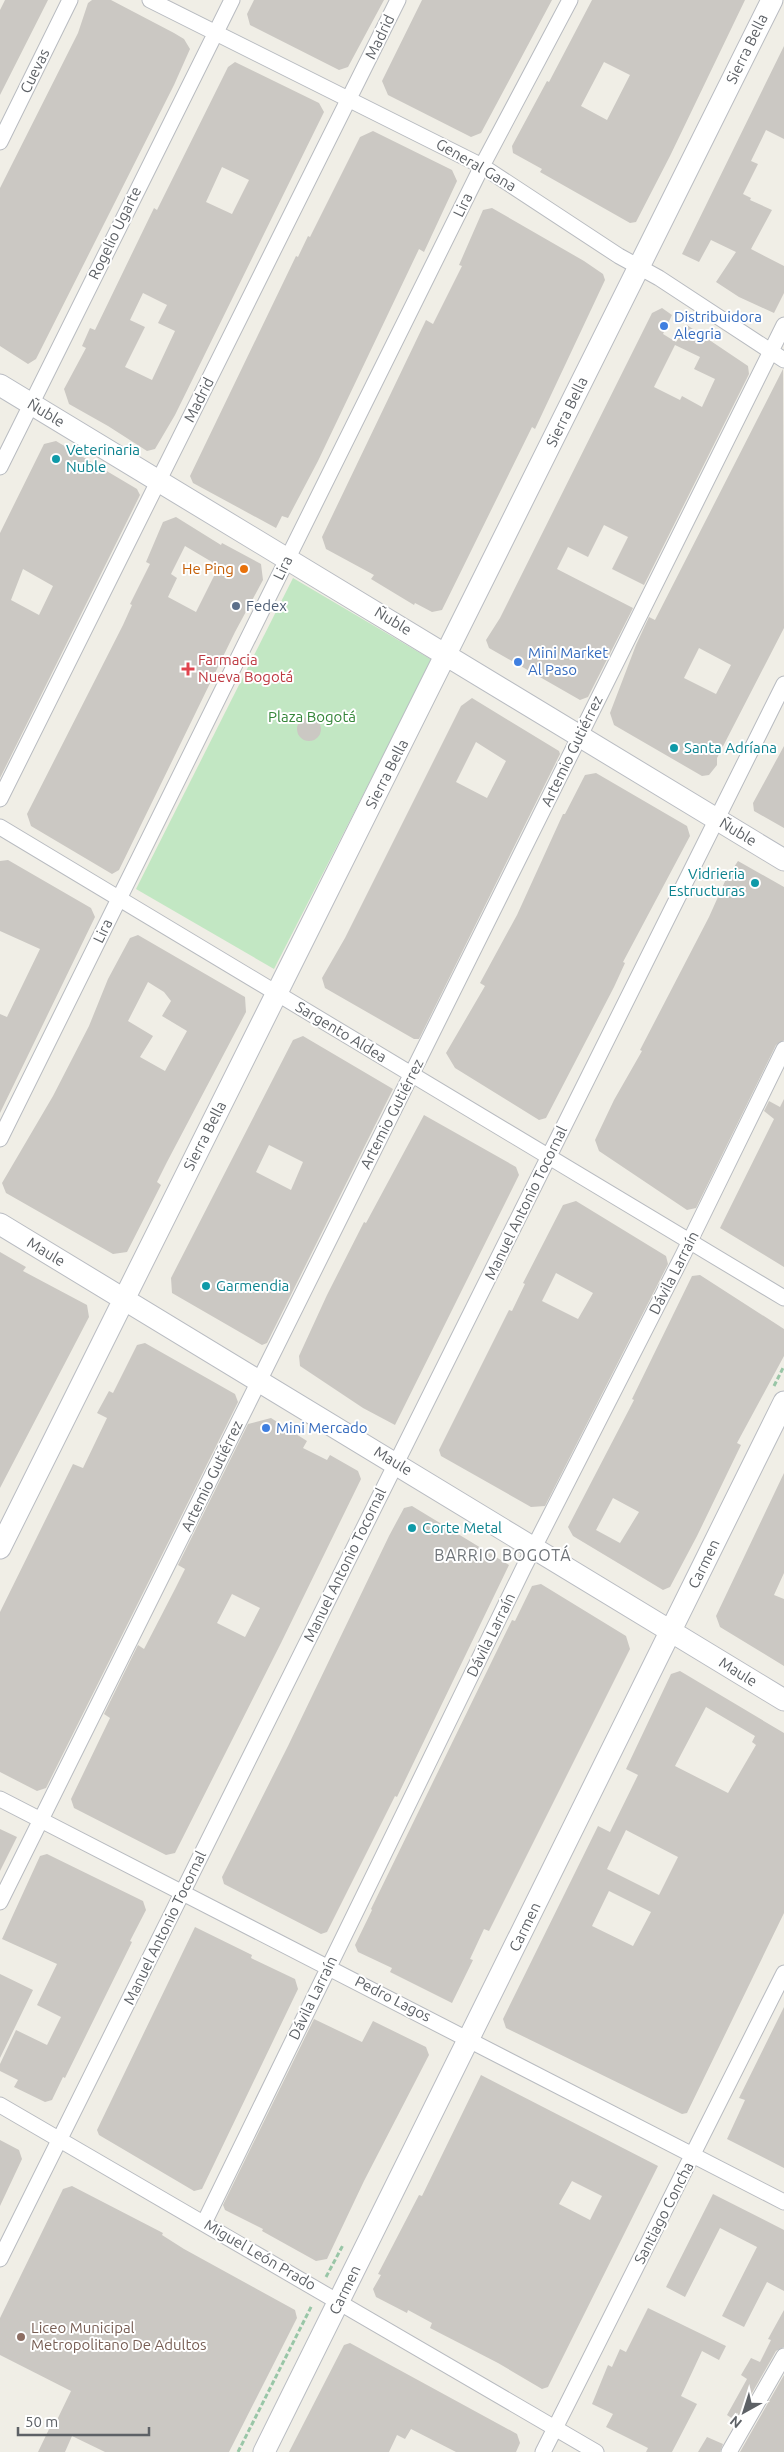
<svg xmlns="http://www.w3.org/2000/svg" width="784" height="2452" viewBox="0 0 784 2452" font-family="Ubuntu,sans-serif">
  <rect width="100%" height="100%" fill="#f0eee6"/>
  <path fill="#c2e7c3" d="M293,578L432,660L274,969L136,889Z"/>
  <path fill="#cbc8c3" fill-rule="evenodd" d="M5,0H48L0,95V10Z
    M92,0H111L174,33L184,39L190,49L174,85L36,359L28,364L0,346V188L78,33L88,3Z
    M254,0H384L348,67L339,70L250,25L247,14Z
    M422,0H552L481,133L471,137L388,95L382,81Z
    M592,0H745L670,156L636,222L630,223L540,172L542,169L513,153L512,146L547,81L549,82ZM604,62L630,75L607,120L581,106Z
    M784,46V139L766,130L751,161L758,164L743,194L751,198L750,200L772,210L751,249L784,266V293L774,313L739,297L716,282L736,252L711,240L699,262L682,254Z
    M235,62L319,103L324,112L175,415L155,449L147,451L108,426L69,404L64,389L86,348L82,346L90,328L95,330L154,208L157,210L228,67ZM222,167L249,180L232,214L206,202ZM143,293L167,305L158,323L175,331L152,380L125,367L145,327L130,320Z
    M373,131L452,170L457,181L424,252L419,249L318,461L288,518L282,516L276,528L193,483L190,476L296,256L298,257L308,236L310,237L360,137Z
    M492,208L584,261L603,274L605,280L535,429L532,427L442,610L432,612L415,603L414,605L371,579L374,575L326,549L322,537L426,320L433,324L462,266L459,265L483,210Z
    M662,308L672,315L663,334L676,342L687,325L748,366L749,374L644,585L612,569L628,537L604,525L588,557L568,547L557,569L633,608L588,697L580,700L489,648L486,640L500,618L652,313ZM675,345L700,357L694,369L715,379L702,407L682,396L680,400L654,387Z
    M783,369L784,628L717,758V765L709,775L702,776L614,725L610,713L636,645L649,617L655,620ZM699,648L731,665L716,694L684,678Z
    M56,441L137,489L140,495L0,778V533L44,444ZM23,569L53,586L39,615L11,600Z
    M176,517L221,545L222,543L261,564L263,580L235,632L119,870L112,874L31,826L27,814L123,625L132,605L130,604L150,564L146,562L163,522ZM185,546L212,562L210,567L217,570L196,612L168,597L177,578L171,574Z
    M472,698L559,751L560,754L419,1039H414L325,988L322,978L345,938L461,706ZM476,742L506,761L487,798L456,782Z
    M297 729a12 12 0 1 1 24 0a12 12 0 1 1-24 0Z
    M784,746V828L754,811L753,803Z
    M596,773L687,826L690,836L623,962L625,963L614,987L546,1118L539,1120L455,1068L446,1053L485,986L480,983L517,915L563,814H565L585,775Z
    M8,860L91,908L95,917L0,1113V1014L7,1017L40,949L0,931V861Z
    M738,861L784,887V1040L776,1045L696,1208L687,1210L599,1151L595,1140L614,1100L642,1051L640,1050L709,917L726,879Z
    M138,935L245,997L246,1012L167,1162L157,1182L161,1185L127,1252L113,1254L6,1193L2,1183L53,1096L89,1026L108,979L130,938ZM148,982L164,992L171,1001L162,1016L187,1031L165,1071L140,1057L153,1036L128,1021Z
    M303,1036L393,1089L267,1343L262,1345L172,1293L171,1278L293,1040ZM269,1145L303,1162L291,1190L256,1172Z
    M784,1099V1267L720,1228L774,1119L764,1111L769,1101L780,1107Z
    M424,1115L516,1167L519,1175L395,1425L363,1408L300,1366L299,1356L327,1295L364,1222L366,1223Z
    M576,1201L666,1256L668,1264L545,1506L531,1507L441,1456L439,1450L509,1310L512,1311L525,1284L523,1283L563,1205ZM556,1273L593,1293L578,1319L542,1301Z
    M0,1252L26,1267L23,1271L87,1305L89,1317L0,1488Z
    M700,1275L784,1329V1356L737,1443L741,1445L697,1536L670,1587L663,1590L573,1536L568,1527L634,1400L632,1399L692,1276ZM613,1498L639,1512L620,1543L596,1530Z
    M145,1343L235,1394L238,1402L46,1788L37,1791L0,1772V1612L73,1464L83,1468L107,1418L97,1413L109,1391L113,1393L137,1345Z
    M271,1418L307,1441L303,1448L327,1460L330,1455L358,1471L361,1479L281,1643L175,1853L166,1855L74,1808L71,1799L110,1718L104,1714L138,1645L144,1649L175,1589L185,1569L178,1565L248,1424ZM232,1594L260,1608L245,1637L217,1623Z
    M784,1473V1573L774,1595L784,1599V1666L720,1627L716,1616Z
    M412,1506L509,1565L397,1797L395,1796L327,1932L321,1934L224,1884L222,1877L288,1746L389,1536L404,1508Z
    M541,1584L626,1636L630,1649L489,1931L484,1929L470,1959L473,1960L452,2003L390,1972L392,1968L358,1952L355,1945L372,1910L371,1909L512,1620L515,1621L532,1586Z
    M680,1671L784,1733V1913L687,2113L682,2114L506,2028L503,2019L598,1826L610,1832L638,1775L626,1769L671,1674ZM706,1707L755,1736L752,1742L756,1745L728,1793L675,1766ZM626,1830L678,1857L659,1895L607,1869ZM609,1891L651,1912L633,1946L592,1926Z
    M0,1829L17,1837L0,1871Z
    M47,1854L143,1901L146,1910L130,1941L132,1942L65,2078L63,2077L52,2100L45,2102L14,2087L18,2080L0,2071V2064L16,2030L47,2045L61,2017L37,2005L57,1964L2,1939L40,1856Z
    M195,1927L252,1955L251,1958L295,1979L298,1989L202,2189L194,2191L99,2135L97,2130Z
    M0,1974L33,1990L0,2058Z
    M784,2007V2168L727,2139L745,2100L739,2098Z
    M314,2019L362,2042L373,2021L426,2047L429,2055L364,2181L327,2259L316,2261L262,2231L263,2229L225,2210L223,2205Z
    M481,2075L658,2166L548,2387L542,2389L498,2363L430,2328L432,2323L408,2310L407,2313L376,2297L373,2289L381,2275L378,2274L419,2195L422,2196ZM572,2181L602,2196L590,2220L559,2204Z
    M0,2140L19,2150L22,2159L0,2206Z
    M72,2186L163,2233L162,2235L184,2249L295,2310L297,2318L229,2452H105L72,2436L65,2452H38L51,2425L56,2422L71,2391L0,2355V2318L63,2189Z
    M713,2194L784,2230V2291L767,2282L744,2327L722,2316L757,2247L720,2228L685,2297L666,2287Z
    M648,2308L726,2346L719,2360L702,2351L681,2396L697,2404L672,2452H646L648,2448L606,2427L613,2414L592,2404L608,2365L612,2367L620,2349L626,2352Z
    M784,2310V2347L776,2351L736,2421L727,2415L747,2379L741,2375L751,2358L760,2362L771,2340L768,2339Z
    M350,2343L517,2434L520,2443L516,2452H456L411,2429L405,2439L397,2435L389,2452H289L344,2345Z
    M784,2375V2452H740Z
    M707,2437L723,2444L720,2452H698Z"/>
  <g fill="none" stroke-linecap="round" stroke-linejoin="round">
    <defs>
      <path id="street" d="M150,0L482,166L619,256L659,278L784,360
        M0,142L70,0
        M0,467L232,0
        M0,799L398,0
        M0,827L784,1298
        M0,1139L482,166L570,0
        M0,1799L784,2202
        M0,1902L784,325
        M0,2105L596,2452
        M204,2223L524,1567L683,1255L784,1049
        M0,2259L784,684
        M543,2452L784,1973
        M729,2452L784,2356"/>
      <path id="secondary" d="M0,385L784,860
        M0,1224L784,1700
        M0,1548L772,0
        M264,2452L784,1402"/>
    </defs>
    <use href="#street" stroke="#b8bbc0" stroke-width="17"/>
    <use href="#secondary" stroke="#b9bcc2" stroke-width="23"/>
    <path stroke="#99c6a7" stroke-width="3" stroke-dasharray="5 2.5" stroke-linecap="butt" d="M774,1386L784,1366
      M326,2277L343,2245
      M238,2452L312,2305"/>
    <use href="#street" stroke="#fff" stroke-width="15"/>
    <use href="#secondary" stroke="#fff" stroke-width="21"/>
  </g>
  <g fill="#3f7fe0" stroke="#fff" stroke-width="2">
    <circle cx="664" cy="326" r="5"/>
    <circle cx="518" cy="662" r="5"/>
    <circle cx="266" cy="1428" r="5"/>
  </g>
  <g fill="#0f9aa8" stroke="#fff" stroke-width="2">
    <circle cx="56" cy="459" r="5"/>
    <circle cx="674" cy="748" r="5"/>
    <circle cx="755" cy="883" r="5"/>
    <circle cx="206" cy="1286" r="5"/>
    <circle cx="412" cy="1528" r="5"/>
  </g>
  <circle fill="#e8710a" stroke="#fff" stroke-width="2" cx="244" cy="569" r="5"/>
  <circle fill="#5c6f8a" stroke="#fff" stroke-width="2" cx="236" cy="606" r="5"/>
  <path fill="#e0444e" stroke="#fff" stroke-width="2" d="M185.5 661.5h5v5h5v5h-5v5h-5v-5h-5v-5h5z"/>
  <circle fill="#8d6e63" stroke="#fff" stroke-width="2" cx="21" cy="2337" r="5"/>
  <g text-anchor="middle" stroke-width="4" stroke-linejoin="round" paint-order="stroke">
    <g font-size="15" fill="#5d6166" stroke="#fff">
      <text transform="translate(380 37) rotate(-64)" y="5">Madrid</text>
      <text transform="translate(747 49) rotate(-64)" y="5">Sierra Bella</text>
      <text transform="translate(35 71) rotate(-64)" y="5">Cuevas</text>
      <text transform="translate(476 165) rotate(30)" y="5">General Gana</text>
      <text transform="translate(463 205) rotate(-64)" y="5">Lira</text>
      <text transform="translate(115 233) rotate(-64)" y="5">Rogelio Ugarte</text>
      <text transform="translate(199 400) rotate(-63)" y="5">Madrid</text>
      <text transform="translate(567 412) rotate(-64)" y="5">Sierra Bella</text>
      <text transform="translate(46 413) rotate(31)" y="5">Ñuble</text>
      <text transform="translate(283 568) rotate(-64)" y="5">Lira</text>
      <text transform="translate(393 621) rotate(31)" y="5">Ñuble</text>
      <text transform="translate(572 751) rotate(-64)" y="5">Artemio Gutiérrez</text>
      <text transform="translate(387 774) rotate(-63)" y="5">Sierra Bella</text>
      <text transform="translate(738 832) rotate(31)" y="5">Ñuble</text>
      <text transform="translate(103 931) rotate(-64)" y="5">Lira</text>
      <text transform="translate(341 1032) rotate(31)" y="5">Sargento Aldea</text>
      <text transform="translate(392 1114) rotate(-63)" y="5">Artemio Gutiérrez</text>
      <text transform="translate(205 1136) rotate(-63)" y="5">Sierra Bella</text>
      <text transform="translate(526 1203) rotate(-64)" y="5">Manuel Antonio Tocornal</text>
      <text transform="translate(46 1252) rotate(31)" y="5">Maule</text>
      <text transform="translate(674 1273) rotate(-63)" y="5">Dávila Larraín</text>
      <text transform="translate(393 1461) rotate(31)" y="5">Maule</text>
      <text transform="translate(212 1476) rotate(-64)" y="5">Artemio Gutiérrez</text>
      <text transform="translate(704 1564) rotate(-64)" y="5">Carmen</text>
      <text transform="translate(345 1565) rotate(-64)" y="5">Manuel Antonio Tocornal</text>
      <text transform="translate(491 1635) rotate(-64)" y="5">Dávila Larraín</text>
      <text transform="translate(738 1672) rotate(32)" y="5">Maule</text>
      <text transform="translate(525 1927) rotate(-64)" y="5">Carmen</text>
      <text transform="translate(165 1928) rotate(-64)" y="5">Manuel Antonio Tocornal</text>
      <text transform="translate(313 1998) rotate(-64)" y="5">Dávila Larraín</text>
      <text transform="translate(393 1999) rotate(27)" y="5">Pedro Lagos</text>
      <text transform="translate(664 2213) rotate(-63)" y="5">Santiago Concha</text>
      <text transform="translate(260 2255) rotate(30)" y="5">Miguel León Prado</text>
      <text transform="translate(345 2290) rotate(-64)" y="5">Carmen</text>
    </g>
    <g font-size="15" fill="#366cbe" stroke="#fff" text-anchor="start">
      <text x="674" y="322">Distribuidora<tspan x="674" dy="17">Alegria</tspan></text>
      <text x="528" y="658">Mini Market<tspan x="528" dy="17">Al Paso</tspan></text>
      <text x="276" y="1433">Mini Mercado</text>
    </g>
    <g font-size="15" fill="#0d838f" stroke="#fff" text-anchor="start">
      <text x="66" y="455">Veterinaria<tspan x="66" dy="17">Nuble</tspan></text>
      <text x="684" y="753">Santa Adríana</text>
      <text x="745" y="879" text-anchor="end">Vidrieria<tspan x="745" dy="17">Estructuras</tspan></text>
      <text x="216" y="1291">Garmendia</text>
      <text x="422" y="1533">Corte Metal</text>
    </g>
    <g font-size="15" fill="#c56008" stroke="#fff" text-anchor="end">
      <text x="234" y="574">He Ping</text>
    </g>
    <g font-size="15" fill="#4e5e75" stroke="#fff" text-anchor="start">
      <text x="246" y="611">Fedex</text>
    </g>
    <g font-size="15" fill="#be3a42" stroke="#fff" text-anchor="start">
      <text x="198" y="665">Farmacia<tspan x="198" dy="17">Nueva Bogotá</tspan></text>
    </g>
    <g font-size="15" fill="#358639" stroke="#fff">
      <text x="312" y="722">Plaza Bogotá</text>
    </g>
    <g font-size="15" fill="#785e54" stroke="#fff" text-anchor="start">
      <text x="31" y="2333">Liceo Municipal<tspan x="31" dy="17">Metropolitano De Adultos</tspan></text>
    </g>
    <g font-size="16" letter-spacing="1" fill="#6e7378" stroke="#fff">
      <text x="503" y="1561">BARRIO BOGOTÁ</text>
    </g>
  </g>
  <g transform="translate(744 2412) rotate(219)" stroke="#ffffff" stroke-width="4" paint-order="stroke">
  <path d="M0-4L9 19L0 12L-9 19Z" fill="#5d6166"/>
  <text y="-8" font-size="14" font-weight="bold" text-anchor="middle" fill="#5d6166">N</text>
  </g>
  <path d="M18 2427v8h131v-8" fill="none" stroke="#5d6166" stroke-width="2.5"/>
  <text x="25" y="2427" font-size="15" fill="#5d6166" stroke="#ffffff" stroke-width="4" paint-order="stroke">50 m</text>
</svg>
